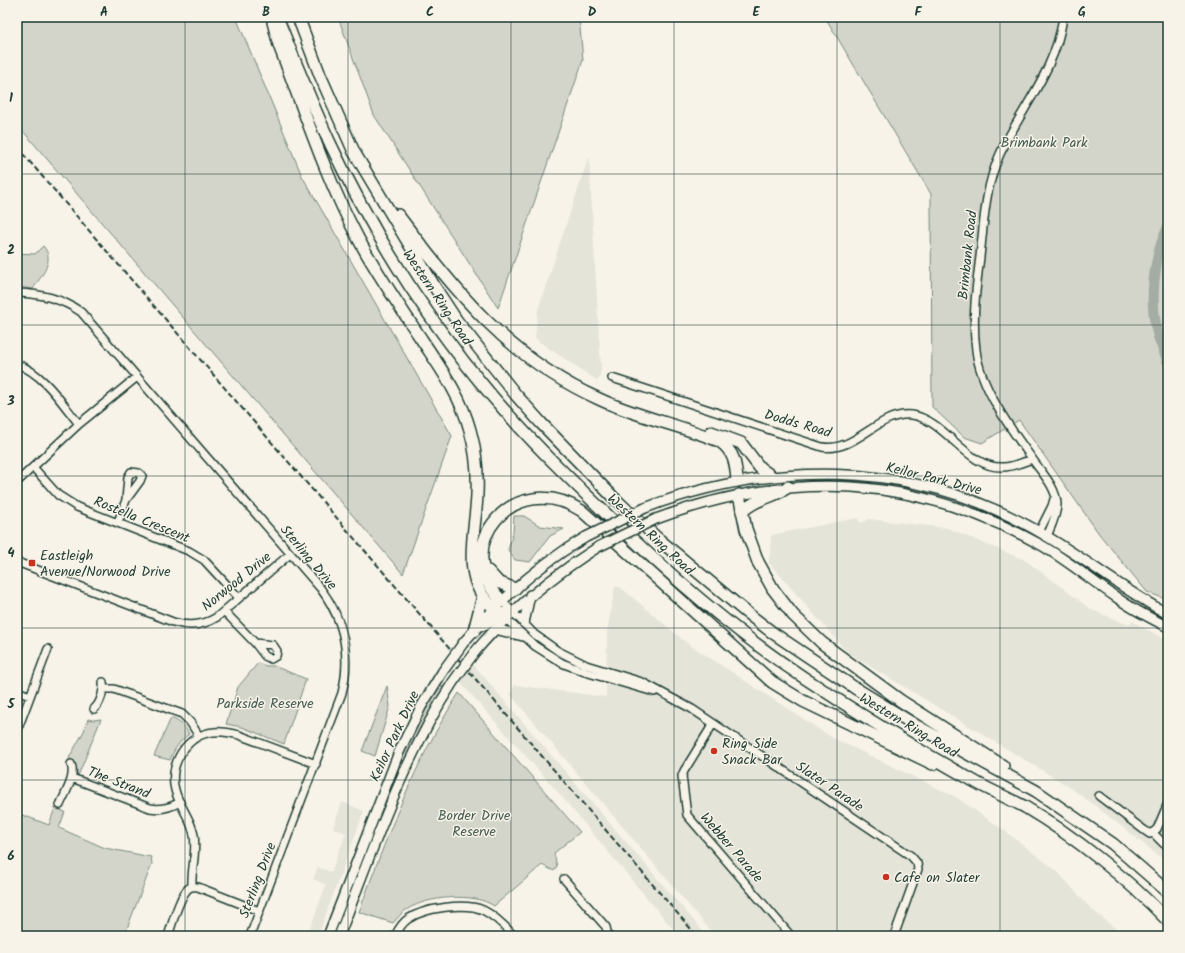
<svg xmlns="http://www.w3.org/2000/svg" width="1185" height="953" viewBox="0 0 1185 953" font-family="Kalam,sans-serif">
  <rect width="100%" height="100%" fill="#f7f3e8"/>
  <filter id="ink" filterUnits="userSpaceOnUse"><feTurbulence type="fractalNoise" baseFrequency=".025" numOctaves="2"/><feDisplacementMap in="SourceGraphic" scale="8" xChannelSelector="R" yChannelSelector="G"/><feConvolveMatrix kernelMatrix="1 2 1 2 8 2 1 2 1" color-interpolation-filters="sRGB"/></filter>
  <g filter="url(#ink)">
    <path fill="#e5e4d9" d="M589,156L601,371L598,381L538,341L535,337L538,309Z
      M857,518L861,523L869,519L947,528L1025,560L1092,610L1129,625L1132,621L1168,641V863L1093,804L1068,786L848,653L769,563L771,535Z
      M615,587H620L687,643L831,737L956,797L1006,832L1057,871L1091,909L1125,936H715L510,694L515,685L606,697L607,632Z
      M472,663L707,936H679L556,790L483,708L458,680Z
      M342,802L364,811L318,936H307L326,885L313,879L318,867L331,872L346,833L333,828Z"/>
    <path fill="#d3d5ca" stroke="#79897f" d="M17,17H236L302,176L452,436L403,574L17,124Z
      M338,17H579L583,60L498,308L374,115Z
      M825,17H1168V600L1147,592L1100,535L1019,420L982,443L964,437L932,407L931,194Z
      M43,246C56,260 41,276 33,289L17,287V253L35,254Z
      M514,516H524L540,526L564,529L550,536L530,562L515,560L508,550L513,533Z
      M258,663L266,666H274L306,679L284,744L242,727L226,724L238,687Z
      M387,686L390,706L375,756L362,751Z
      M441,686L445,688L422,728L398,777L336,936H332L395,770L425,707Z
      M459,693L580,832L554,853L557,867L554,871L542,865L494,906C474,892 427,896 406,910C401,913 397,919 393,923L359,912C387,836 415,761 459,693Z
      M171,718C180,722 185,726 189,734C180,741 174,749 170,760L154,756Z
      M88,719L93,720L101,719L78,776L74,764L69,758L84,731Z
      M55,808L65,812L59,828L105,848L151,857L152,864L124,936H17V813L49,825Z"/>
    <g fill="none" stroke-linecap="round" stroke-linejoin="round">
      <path stroke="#a4ada3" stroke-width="11" d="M1168,228C1153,259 1149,302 1158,335C1161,344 1165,353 1168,362"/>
      <defs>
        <path id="minor" d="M17,293C41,294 61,298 81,312L321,589C344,620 351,656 342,693L250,936
          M17,364C44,374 61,402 79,424
          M612,378L822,447C856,453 878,411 912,415C946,420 967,469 1003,467C1013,467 1023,462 1032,459
          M33,467L58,495L77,507L189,551L204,560L239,598
          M17,482L79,424L137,377
          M118,522L126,500L140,481L142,476L139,473L131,472L128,477L126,500
          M1039,532L1052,506L1054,499
          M1047,536C1051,527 1057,515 1057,504C1056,486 1040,471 1031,457C1010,428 980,387 976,350C972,319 976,288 980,257C984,221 985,187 1000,154C1022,107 1056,70 1063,17
          M17,562L173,622C189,627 203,626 217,617L290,554
          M502,601L534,634L558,651L586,665L642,682L692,709L911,856L917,863L918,869L894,936
          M224,611L255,643L265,656L271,659L276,656L277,651L273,645L255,643
          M502,615L535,646L562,663L585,672L654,692
          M104,689H114L182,714L190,722L199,736
          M17,691L30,696
          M94,709C101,703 104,690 103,682
          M713,724L684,771L682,776L687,815L791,936
          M17,731L48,649
          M72,778L150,808C161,810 170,808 180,802
          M1099,796L1144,830L1150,834L1157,829L1168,803
          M60,805C65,793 76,777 71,764
          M1153,833L1164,844
          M564,879L606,927L608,936
          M192,886C191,869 197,852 194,835C191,818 179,806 175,790C168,764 187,734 214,732C223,731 231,733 239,735L316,764
          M168,936C172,925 180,894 189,888C192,886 195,887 198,887L259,911
          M395,936C398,930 402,923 408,919C424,908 465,902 483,910C495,916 505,926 514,936"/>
        <path id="major" d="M645,508C769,461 906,460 1025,524C1075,550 1118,587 1168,614
          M656,519C791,469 915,475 1041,545C1067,560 1091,580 1116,597C1132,609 1150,618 1168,627
          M524,623L530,595
          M479,626L486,625L500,613L513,611
          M495,629L523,636
          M464,642C499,601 539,564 586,537
          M474,653C510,610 551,577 598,547
          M328,936L399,752L421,707L443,671
          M339,936C373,849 402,761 453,682"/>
        <path id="highway" d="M277,17C294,59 311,102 330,143C372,232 428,321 492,396C533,444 578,487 624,531C680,584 740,636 806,679C862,716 920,751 979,784C994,792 1010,799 1025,807C1074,836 1128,879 1168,921
          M298,17L320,75L354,152L436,289L457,321L516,395L541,423L612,496L657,538L747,613L773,633L855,688L915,725L1036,791L1113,844L1168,892
          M273,22L279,45C304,110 326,179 359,240C378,275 400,307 422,340C441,369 461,396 470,430C476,451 478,473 477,494C476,533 459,579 494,608
          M398,215C456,292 508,358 599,399C637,417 680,425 719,441C734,451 736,464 737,481
          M711,432L741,443L760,468L771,476
          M739,495L746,529L758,562L773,589L793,615L822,643L901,701L1003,766
          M742,512C755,498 774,498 788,487
          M488,571L498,582L515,589
          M502,601C447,547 515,467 582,511L772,682L803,701L933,764
          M474,631L483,596"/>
      </defs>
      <use href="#minor" stroke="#1f3d34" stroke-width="10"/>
      <use href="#major" stroke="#1f3d34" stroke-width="12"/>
      <use href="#highway" stroke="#1f3d34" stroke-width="14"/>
      <use href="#minor" stroke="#f7f3e8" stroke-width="7"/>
      <use href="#major" stroke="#f7f3e8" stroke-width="9"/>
      <use href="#highway" stroke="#f7f3e8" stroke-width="11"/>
      <path stroke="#1f3d34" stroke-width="2" stroke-dasharray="6 3" stroke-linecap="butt" d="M17,147L697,936"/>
      <defs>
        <path id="major-bridge" d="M586,537L645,508
          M598,547L656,519
          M443,671L464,642
          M453,682L474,653"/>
      </defs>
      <use href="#major-bridge" stroke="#1f3d34" stroke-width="12" stroke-linecap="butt"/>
      <use href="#major-bridge" stroke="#f7f3e8" stroke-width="9"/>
    </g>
  </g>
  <path fill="none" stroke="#1f3d34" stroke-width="1" stroke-opacity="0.55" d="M185,17V936M348,17V936M511,17V936M674,17V936M837,17V936M1000,17V936M17,174H1168M17,325H1168M17,476H1168M17,628H1168M17,780H1168"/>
  <g fill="#c8321e" stroke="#f7f3e8" stroke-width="1.5">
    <rect x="28" y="559" width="8" height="8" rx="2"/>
    <circle cx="714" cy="751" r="4"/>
    <circle cx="886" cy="877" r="4"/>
  </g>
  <g text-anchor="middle" stroke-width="3" stroke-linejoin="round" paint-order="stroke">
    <g font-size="14" fill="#435b52" stroke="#f7f3e8">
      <text x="1044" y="147">Brimbank Park</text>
      <text x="265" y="708">Parkside Reserve</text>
      <text x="474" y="820">Border Drive<tspan x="474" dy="16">Reserve</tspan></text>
    </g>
    <g font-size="14" fill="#1f3d34" stroke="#f7f3e8">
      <text transform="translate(967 255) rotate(-84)" y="5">Brimbank Road</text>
      <text transform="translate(438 297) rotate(56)" y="5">Western Ring Road</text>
      <text transform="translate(798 423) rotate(16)" y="5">Dodds Road</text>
      <text transform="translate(934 478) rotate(14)" y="5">Keilor Park Drive</text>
      <text transform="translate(142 519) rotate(22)" y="5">Rostella Crescent</text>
      <text transform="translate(651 534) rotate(43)" y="5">Western Ring Road</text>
      <text transform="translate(309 557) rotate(50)" y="5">Sterling Drive</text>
      <text transform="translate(236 581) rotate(-39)" y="5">Norwood Drive</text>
      <text transform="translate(909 725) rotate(31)" y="5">Western Ring Road</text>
      <text transform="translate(394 736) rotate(-65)" y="5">Keilor Park Drive</text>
      <text transform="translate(119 782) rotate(21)" y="5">The Strand</text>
      <text transform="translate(830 786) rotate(34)" y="5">Slater Parade</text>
      <text transform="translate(732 847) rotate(49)" y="5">Webber Parade</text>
      <text transform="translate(257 880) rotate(-69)" y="5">Sterling Drive</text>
    </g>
    <g font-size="14" fill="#1f3d34" stroke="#f7f3e8" text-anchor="start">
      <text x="40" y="560">Eastleigh<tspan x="40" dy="16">Avenue/Norwood Drive</tspan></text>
      <text x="722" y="748">Ring Side<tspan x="722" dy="16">Snack Bar</tspan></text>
      <text x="894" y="882">Cafe on Slater</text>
    </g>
  </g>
  <rect width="1185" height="953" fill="none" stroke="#f7f3e8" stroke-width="44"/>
  <rect x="22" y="22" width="1141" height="909" fill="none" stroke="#1f3d34" stroke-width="1.5"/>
  <g font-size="13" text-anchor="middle" font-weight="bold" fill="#1f3d34">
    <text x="104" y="16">A</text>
    <text x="266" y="16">B</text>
    <text x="430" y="16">C</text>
    <text x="592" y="16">D</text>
    <text x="756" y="16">E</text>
    <text x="918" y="16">F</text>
    <text x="1082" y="16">G</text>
    <text x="11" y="102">1</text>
    <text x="11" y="254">2</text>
    <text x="11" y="405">3</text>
    <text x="11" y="557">4</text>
    <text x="11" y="708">5</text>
    <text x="11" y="860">6</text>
  </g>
</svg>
